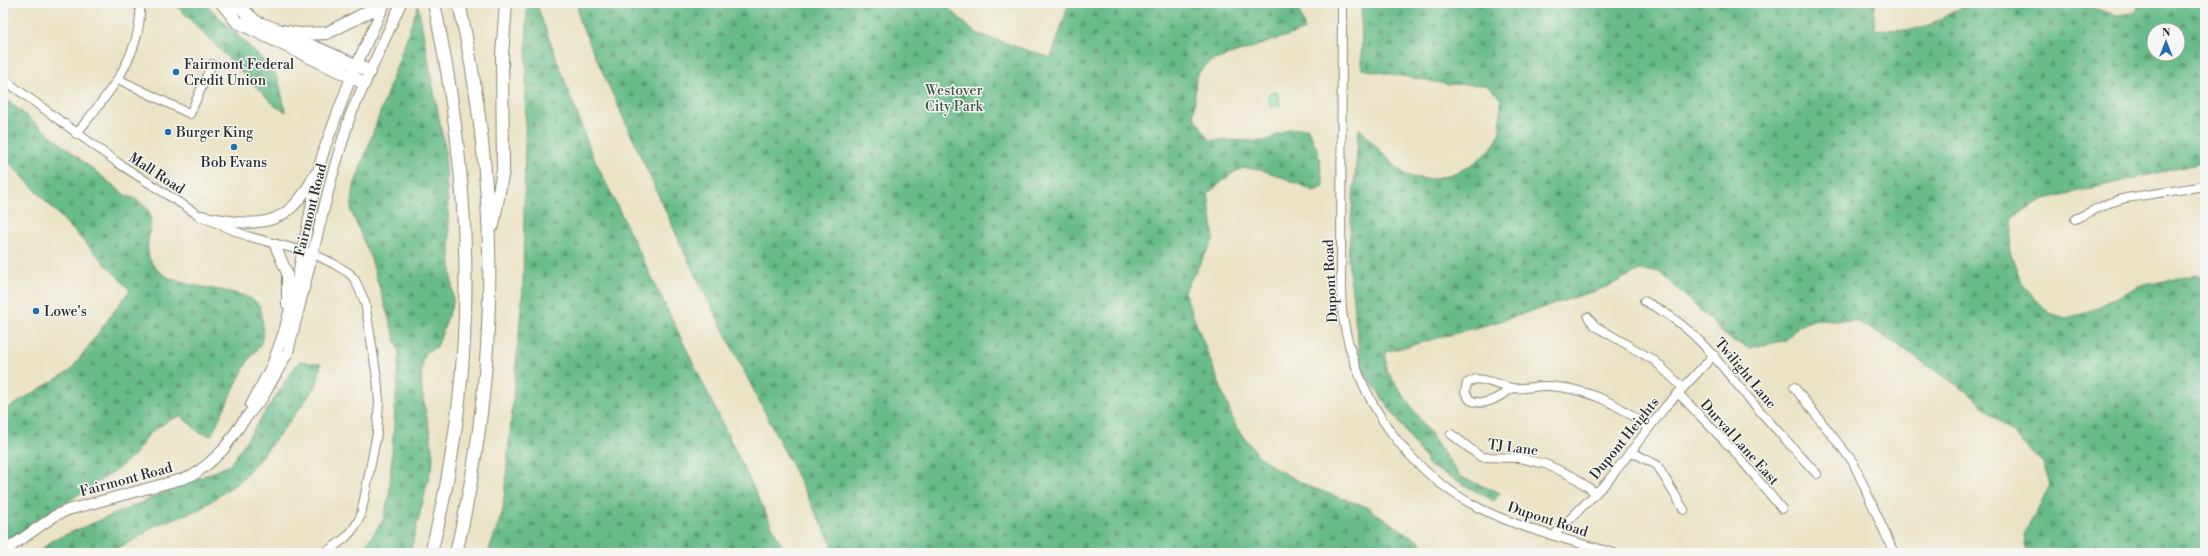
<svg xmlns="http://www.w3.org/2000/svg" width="2208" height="556" viewBox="0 0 2208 556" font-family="'Libre Bodoni',serif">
  <defs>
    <pattern id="forest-firs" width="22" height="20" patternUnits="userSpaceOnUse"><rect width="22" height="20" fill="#69bc89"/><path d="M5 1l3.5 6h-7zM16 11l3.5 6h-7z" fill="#579970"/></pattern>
  </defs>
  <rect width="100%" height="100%" fill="#f6f6f2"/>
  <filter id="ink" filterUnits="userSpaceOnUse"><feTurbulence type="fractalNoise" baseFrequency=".025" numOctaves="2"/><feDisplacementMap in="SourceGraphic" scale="8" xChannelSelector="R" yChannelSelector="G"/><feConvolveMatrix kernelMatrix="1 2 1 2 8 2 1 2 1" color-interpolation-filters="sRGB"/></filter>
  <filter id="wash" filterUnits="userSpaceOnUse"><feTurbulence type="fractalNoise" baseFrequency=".012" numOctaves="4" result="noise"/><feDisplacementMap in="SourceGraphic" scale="16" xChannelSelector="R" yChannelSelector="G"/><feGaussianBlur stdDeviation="0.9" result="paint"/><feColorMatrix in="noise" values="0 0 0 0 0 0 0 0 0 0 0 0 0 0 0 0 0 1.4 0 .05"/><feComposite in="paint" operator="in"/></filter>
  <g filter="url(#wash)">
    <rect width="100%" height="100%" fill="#ebe3c5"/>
    <path fill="#82dda3" stroke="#568467" d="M1277,92L1280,105L1270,107L1268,94Z"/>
    <path fill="url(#forest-firs)" stroke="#4a745a" fill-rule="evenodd" d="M174,3H205L272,69L278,79L286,112L275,106Z
      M527,3H536L591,152L785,553H488L503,510L523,288Z
      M577,3H944L975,33L1051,58L1069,3H1297L1305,30L1209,62L1196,76L1194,116L1209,140L1265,141L1289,129L1307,128L1318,151L1324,187L1313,191C1299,184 1255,163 1240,169C1229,174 1218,186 1208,193L1214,239L1184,292L1236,427L1259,456L1276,469L1310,487L1367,507L1436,553H836L686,256L579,20Z
      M1361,3H1876L1874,11L1875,29L1911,30L1929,25L1969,3H2076L2116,15L2135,13L2140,3H2205V162L2045,199L2013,216L2010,252L2017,271L2024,287L2049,313L2066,318L2086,313L2139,286L2195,275L2205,279V553H2027L2025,533L2050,485L2044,464L1970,394L1873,329L1855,321L1816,319L1799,325L1786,340L1749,348L1731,340L1660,272L1640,270L1607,287L1501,321L1386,352V370L1460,477L1500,493L1494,501L1430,466L1361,368L1348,259L1359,128C1368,137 1398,171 1407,175C1435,188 1486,165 1498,137C1502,127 1500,109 1501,98L1486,85L1447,84L1362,69ZM2154,30H2178V54H2154Z
      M418,6L445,149L453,303L437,347L425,352C413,387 433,426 433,461L410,553H360L383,520L389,496L399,352L370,256L351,211L354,186Z
      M3,97L125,195C173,210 135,239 153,265C174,295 246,283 260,307C261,310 261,316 262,319C263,327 264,333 262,340C260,348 251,355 247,363C234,386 223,412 211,436L199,432L181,416L169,420L149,434L135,454L115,471L3,543V411L70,371L130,290L3,156Z
      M299,361L321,364L316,387L271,445L240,481L200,509L154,526L135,540L105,553H37L53,540L230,465Z"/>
  </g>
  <g filter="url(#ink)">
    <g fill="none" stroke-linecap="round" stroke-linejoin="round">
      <defs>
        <path id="minor" d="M1342,3L1341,281C1341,293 1341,306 1343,317C1356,397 1406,471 1479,508C1521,529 1569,540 1614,553
          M3,79L118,163L200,216L247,236L314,254L334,264L349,273L355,280L365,302L377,378L379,401L377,433L361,515C353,534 341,543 323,553
          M118,79L190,114L212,64
          M76,134C107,96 143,55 140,3
          M2075,219L2109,203L2126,198L2205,186
          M1644,301C1693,325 1712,355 1746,395C1769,422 1793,448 1817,474
          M1588,317L1595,326L1655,361L1683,388
          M1794,387L1853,462L1894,553
          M1513,388C1500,396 1485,408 1470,400L1465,392L1467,383L1476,379C1489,380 1500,386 1512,388C1523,390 1536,385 1548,386C1585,388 1621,404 1648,428
          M1678,393L1734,451L1782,509
          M1451,434L1481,457L1519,458L1545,464L1574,477L1596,493
          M1630,451L1657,465L1684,510
          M1554,535L1607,482L1666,406L1714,355"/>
        <path id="major" d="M200,216C256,227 287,231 315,174
          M275,245L287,273V304
          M251,405L272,365L284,332L296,285L319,167L325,147L351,77L385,3
          M3,552L56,515L68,510L182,479L195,474L209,463L223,450L244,420L263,397L288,352L332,176L350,116L401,3"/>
        <path id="highway" d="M222,3L237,22L364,83
          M236,3L256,22L281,31L299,34L327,33L372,10L378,3
          M289,36L369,71
          M493,225L503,170L502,55L506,3
          M431,553C479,367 474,190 434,3
          M456,553C500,370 500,187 459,3"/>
      </defs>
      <use href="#minor" stroke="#8b8778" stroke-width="10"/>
      <use href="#major" stroke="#8b8778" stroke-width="12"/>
      <use href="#highway" stroke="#8b8778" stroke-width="14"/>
      <use href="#minor" stroke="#fff" stroke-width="8"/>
      <use href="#major" stroke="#fff" stroke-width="10"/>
      <use href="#highway" stroke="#fff" stroke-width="12"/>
    </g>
  </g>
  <g fill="#1f6fb2" stroke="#f6f6f2" stroke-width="1.5">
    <circle cx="176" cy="72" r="4"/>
    <circle cx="168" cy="132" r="4"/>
    <circle cx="234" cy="147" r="4"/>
    <circle cx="36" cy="311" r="4"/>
  </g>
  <g text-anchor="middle" stroke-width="3" stroke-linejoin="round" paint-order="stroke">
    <g font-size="14" fill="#2b2b2b" stroke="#f6f6f2" text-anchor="start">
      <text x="184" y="69">Fairmont Federal<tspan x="184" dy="16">Credit Union</tspan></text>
      <text x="176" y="137">Burger King</text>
      <text x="234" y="167" text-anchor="middle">Bob Evans</text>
      <text x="44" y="316">Lowe's</text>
    </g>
    <g font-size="14" fill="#415849" stroke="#f6f6f2">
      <text x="954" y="95">Westover<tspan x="954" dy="16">City Park</tspan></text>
    </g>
    <g font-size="14" fill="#2b2b2b" stroke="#f6f6f2">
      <text transform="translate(157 173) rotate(33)" y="5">Mall Road</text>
      <text transform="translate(310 210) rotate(-76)" y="5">Fairmont Road</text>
      <text transform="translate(1330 281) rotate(-93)" y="5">Dupont Road</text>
      <text transform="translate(1746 373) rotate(50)" y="5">Twilight Lane</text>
      <text transform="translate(1624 438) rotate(-51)" y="5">Dupont Heights</text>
      <text transform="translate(1740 442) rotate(48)" y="5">Durval Lane East</text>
      <text transform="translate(1513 447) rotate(7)" y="5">TJ Lane</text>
      <text transform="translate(126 479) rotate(-15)" y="5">Fairmont Road</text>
      <text transform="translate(1548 519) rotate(18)" y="5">Dupont Road</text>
    </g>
  </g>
  <rect width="2208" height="556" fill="none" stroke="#f6f6f2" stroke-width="16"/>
  <g transform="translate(2166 42)"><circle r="19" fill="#f6f6f2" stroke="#a5a5a2"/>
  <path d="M0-3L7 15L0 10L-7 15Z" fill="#1f6fb2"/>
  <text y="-6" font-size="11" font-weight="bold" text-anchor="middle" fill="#2b2b2b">N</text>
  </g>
</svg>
